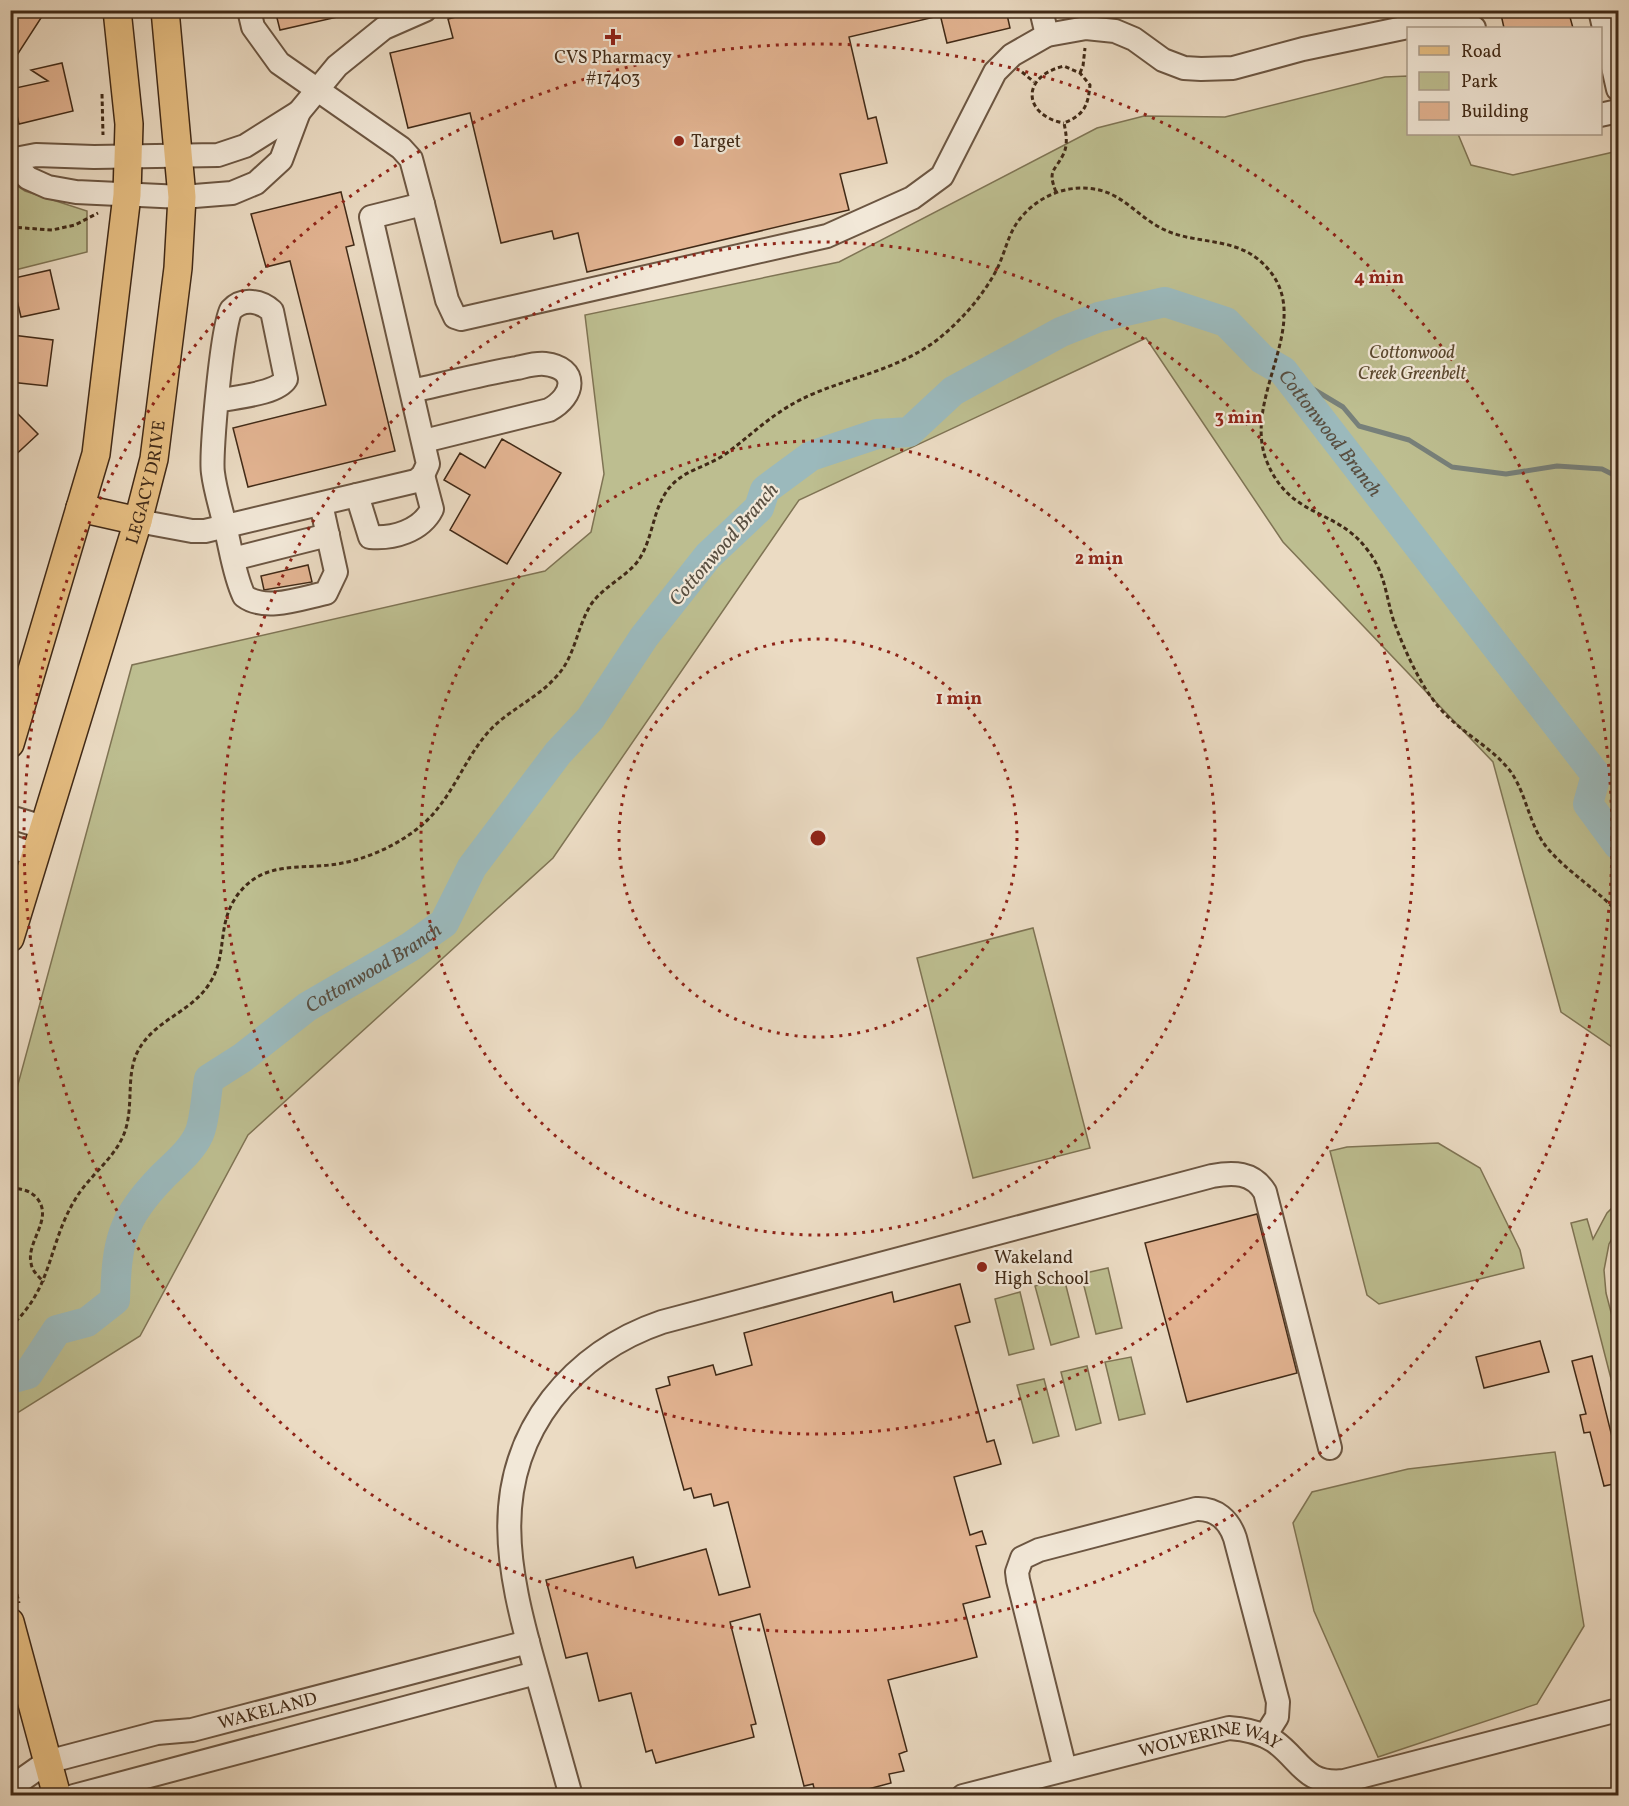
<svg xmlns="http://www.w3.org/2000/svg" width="1629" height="1806" viewBox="0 0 1629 1806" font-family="Vollkorn,serif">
  <rect width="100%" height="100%" fill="#ebdbc3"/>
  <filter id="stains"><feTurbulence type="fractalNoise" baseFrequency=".00333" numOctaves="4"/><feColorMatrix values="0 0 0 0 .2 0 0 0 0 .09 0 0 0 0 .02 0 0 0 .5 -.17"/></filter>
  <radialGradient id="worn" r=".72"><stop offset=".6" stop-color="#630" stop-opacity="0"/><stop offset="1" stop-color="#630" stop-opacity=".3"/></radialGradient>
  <path fill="#bdbe90" stroke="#7f7454" stroke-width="1.5" d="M1408,76V134H1458L1471,165L1513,175L1618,151V1051L1561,1012L1493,762L1283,542L1146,338L799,500L553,858L248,1135L140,1336L11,1417V1110L132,665L545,571L591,532L604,474L585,315L839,262L1097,128L1144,116L1225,117L1385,77Z
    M10,181L25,191L87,211V252L11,271Z
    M1033,928L1090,1148L973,1178L917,958Z
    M1438,1143L1480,1168L1520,1250L1524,1268L1379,1304L1367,1295L1330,1151L1347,1147Z
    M1618,1202V1228L1609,1244L1604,1270L1606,1293L1618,1339V1406L1571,1223L1587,1219L1593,1239L1607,1213Z
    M1108,1268L1122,1328L1096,1334L1081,1274Z
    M1064,1278L1079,1337L1051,1345L1035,1286Z
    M1020,1292L1034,1349L1009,1355L995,1299Z
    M1131,1357L1145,1414L1119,1420L1105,1362Z
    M1087,1366L1101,1423L1076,1430L1061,1372Z
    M1044,1379L1059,1436L1033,1443L1017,1385Z
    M1555,1452L1584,1626L1537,1704L1378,1757L1314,1611L1293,1523L1312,1492L1408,1469Z"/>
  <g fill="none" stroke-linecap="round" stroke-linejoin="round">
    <path stroke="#77807a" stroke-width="5" d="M1283,371L1343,407L1359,426L1409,440L1452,467L1506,474L1557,466L1602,469L1618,477"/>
    <path stroke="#9bb9bc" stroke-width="30" id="s1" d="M10,1379L28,1374L57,1330L87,1322L115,1300C117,1241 121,1219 163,1176C176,1163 192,1150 199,1134C205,1121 206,1094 209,1079L242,1058L307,1007L410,947L444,923L472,867L558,753L590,719L644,637L708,556L759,508L765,490L811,456L877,434L909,432L953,391L1061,332L1099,317L1165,302L1226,322L1262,359L1283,371L1596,775L1588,804L1618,845"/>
  </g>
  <path fill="#e3b492" stroke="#412a17" stroke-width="1.5" d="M10,10H28L41,18L10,66Z
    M275,10H342V16L280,30Z
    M483,10H938L939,16L849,37L868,119L876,117L887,163L840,174L849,210L587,272L578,233L554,239L552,231L501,243L470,113L408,128L390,53L453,38L448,19Z
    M939,10H1006L1010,28L947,43Z
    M1500,10H1568L1573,28H1504Z
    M62,63L73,111L19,124L11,89L48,81L31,70Z
    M341,192L354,245L346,247L395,451L248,487L233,428L326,405L290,261L266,267L251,214Z
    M50,270L59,309L21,317L16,296L10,297V279Z
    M12,335L53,340L47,386L10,382Z
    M10,406L38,434L10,460Z
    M502,439L561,473L507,564L450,530L470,495L444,480L460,453L485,468Z
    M308,565L312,582L264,590L261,576Z
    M1257,1214L1297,1373L1187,1402L1145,1243Z
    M960,1284L970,1322L955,1326L987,1442L994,1440L1001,1464L954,1477L970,1535L982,1531L986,1544L976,1546L990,1597L963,1604L977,1657L888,1680L907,1751L899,1754L904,1771L889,1774L891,1783L842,1796H836L835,1791L816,1796L813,1784L804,1786L760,1614L730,1622L756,1724L751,1725L754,1737L656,1763L652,1750L646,1752L631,1693L599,1701L587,1653L566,1658L546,1580L633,1557L636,1568L706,1549L719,1595L750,1587L728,1502L714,1506L711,1494L694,1498L691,1488L684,1490L656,1389L670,1385L668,1377L713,1365L716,1375L752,1365L744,1333L892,1292L894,1302Z
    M1540,1341L1549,1372L1484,1388L1476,1357Z
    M1592,1356L1618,1461V1483L1604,1486L1590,1432L1584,1433L1580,1415L1586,1414L1572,1361Z"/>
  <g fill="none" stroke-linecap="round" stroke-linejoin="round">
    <defs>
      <g id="minor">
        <path d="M1041,10L1047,35"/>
        <path d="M1600,10L1618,89"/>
        <path d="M1600,115L1618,111"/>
        <path d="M10,160L28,178L48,187L76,192L182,197L232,193L256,183L281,160L299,112L337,66L384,28L425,10"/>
        <path d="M10,160L36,155L94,157L218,155L245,146L299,112"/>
        <path d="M423,204L447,300L455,317L461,319L827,236L912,198L942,176L995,72L1012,55L1047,35L1086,28L1115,31L1134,39L1163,60L1184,68L1201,69L1233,68L1303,49L1451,18L1469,24L1474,28"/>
        <path d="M412,391C447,383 482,374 517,368C526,366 536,363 545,364C579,368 575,396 549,410L424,441"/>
        <path d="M217,401C235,397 277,394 286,379L272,311C261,301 243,297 231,310C223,319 210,455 213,473C215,490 221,508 225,526C231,549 234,575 244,596C265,612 302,598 326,593L336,572L321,504"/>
        <path d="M357,495L370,537C393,539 421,531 432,509L423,475"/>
        <path d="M138,521L192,531H205L416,481L423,475L428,464L371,217L423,204L411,159L401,148L279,63L253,27L249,10"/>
        <path d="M233,559L328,535"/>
        <path d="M10,817L43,827"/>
        <path d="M10,846L35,855"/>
        <path d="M1065,1769L1018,1580L1017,1572L1022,1558L1039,1550L1196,1509C1216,1508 1229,1520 1235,1538L1278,1702L1277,1717L1265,1736"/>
        <path id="s2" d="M10,1788L47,1762L157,1733L192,1730L528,1642"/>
        <path d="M74,1796L536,1673"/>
        <path d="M571,1796C559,1752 546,1708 534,1664C508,1571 488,1482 552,1399C581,1362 618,1337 662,1322L1212,1176C1233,1172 1253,1172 1265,1192L1330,1448"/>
        <path id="s3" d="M963,1796L1229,1728C1245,1729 1260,1732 1274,1741C1301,1760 1304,1785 1344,1781L1618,1710"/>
      </g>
      <g id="major">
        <path d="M80,508L138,521"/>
        <path d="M10,744L96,454L127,195L129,124L117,10"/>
        <path id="s4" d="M10,938L138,521L154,459L178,268L182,197L165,10"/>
        <path d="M10,1622L57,1796"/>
      </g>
    </defs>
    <use href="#minor" stroke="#6c5642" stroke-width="26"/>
    <use href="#major" stroke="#412a17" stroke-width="30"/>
    <path stroke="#412a17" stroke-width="3" stroke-dasharray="4.5 3" stroke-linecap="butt" d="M1022,72L1034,82
      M1080,73L1083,66L1085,48
      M102,94L103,135
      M1056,192C1047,169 1055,172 1064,153C1068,143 1066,133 1064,123C1084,115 1088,106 1090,85L1080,73L1064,66C1019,77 1024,116 1064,123
      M10,227L52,230L75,225L98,213
      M10,1189C20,1188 29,1190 36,1197C55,1218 26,1241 31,1263C32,1271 39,1277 44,1282
      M10,1327C54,1287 47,1245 76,1198C90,1175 114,1159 124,1134C134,1108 126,1080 136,1055C152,1019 192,1014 211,981C228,953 216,922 239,893C265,860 301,870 337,864C368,859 398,845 422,825C454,797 464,757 492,728C511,709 537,698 555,678C575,658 576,630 590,606C602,587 625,578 638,561C654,538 652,508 670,487C685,469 708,467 727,453C759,429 775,410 815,393C856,376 900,368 937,340C961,321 983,296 997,269C1005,253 1008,234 1019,220C1039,194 1072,182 1103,191C1125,198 1139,216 1159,227C1190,245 1231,236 1259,260C1324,315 1239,394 1267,462C1290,518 1335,508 1366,548C1386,573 1385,594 1394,622C1403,646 1415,673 1429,694C1452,729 1482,739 1507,767C1527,790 1528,827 1549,850C1569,873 1598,890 1618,913
      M10,1565L19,1603"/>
    <use href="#minor" stroke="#f2e8d8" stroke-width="22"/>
    <use href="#major" stroke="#e6be82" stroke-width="27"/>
  </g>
  <g fill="none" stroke="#8f2418" stroke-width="3" stroke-dasharray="3 6">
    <circle cx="818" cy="838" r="199"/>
    <circle cx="818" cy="838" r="397"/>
    <circle cx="818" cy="838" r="596"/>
    <circle cx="818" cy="838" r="794"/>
  </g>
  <g fill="#8f2418" stroke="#f2e8d8" stroke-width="2">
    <path d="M610 28h6v6h6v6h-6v6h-6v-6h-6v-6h6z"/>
    <circle cx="679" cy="141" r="6"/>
    <circle cx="982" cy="1267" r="6"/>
  </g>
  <g text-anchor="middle" stroke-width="4.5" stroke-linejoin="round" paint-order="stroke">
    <g font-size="18" fill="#412a17" stroke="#f2e8d8" text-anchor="start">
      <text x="613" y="63" text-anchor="middle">CVS Pharmacy<tspan x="613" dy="21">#17403</tspan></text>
      <text x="691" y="147">Target</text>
      <text x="994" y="1263">Wakeland<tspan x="994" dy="21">High School</tspan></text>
    </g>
    <g font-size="18" font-style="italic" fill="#5a482f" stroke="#f2e8d8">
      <text x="1412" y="358">Cottonwood<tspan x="1412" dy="21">Creek Greenbelt</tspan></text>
    </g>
    <g font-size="18" fill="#412a17" stroke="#f2e8d8">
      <text dy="6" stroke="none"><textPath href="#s4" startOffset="476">LEGACY DRIVE</textPath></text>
      <text dy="6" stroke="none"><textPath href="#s2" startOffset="272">WAKELAND</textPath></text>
      <text dy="6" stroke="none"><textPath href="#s3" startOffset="255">WOLVERINE WAY</textPath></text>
    </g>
    <g font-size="20" font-style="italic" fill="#584e40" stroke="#f2e8d8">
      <text dy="7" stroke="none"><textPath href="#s1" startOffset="1881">Cottonwood Branch</textPath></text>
      <text transform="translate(723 544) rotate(-49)" y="7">Cottonwood Branch</text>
      <text dy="7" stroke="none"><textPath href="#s1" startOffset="586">Cottonwood Branch</textPath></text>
    </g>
  </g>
  <circle cx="818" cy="838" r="9" fill="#8f2418" stroke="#f2e8d8" stroke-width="3"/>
  <g font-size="18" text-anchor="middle" font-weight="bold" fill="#8f2418" stroke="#f2e8d8" stroke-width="4.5" stroke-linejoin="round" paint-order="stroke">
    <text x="1379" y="283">4 min</text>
    <text x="1239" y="423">3 min</text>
    <text x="1099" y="564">2 min</text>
    <text x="959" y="704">1 min</text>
  </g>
  <rect width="1629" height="1806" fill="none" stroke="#ebdbc3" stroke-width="36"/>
  <rect x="12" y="12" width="1605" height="1782" fill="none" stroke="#412a17" stroke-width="3"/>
  <rect x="18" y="18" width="1593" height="1770" fill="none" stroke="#412a17" stroke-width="1.5"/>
  <rect x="1407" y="27" width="195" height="108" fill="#f2e8d8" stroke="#ab9c8b" stroke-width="1.5"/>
  <rect x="1419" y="46" width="30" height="9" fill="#e6be82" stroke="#ab9c8b" stroke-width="1.5"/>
  <text x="1461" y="57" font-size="18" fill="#412a17">Road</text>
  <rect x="1419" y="72" width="30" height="18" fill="#bdbe90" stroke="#ab9c8b" stroke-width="1.5"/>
  <text x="1461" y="87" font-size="18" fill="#412a17">Park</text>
  <rect x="1419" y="102" width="30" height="18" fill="#e3b492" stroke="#ab9c8b" stroke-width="1.5"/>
  <text x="1461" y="117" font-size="18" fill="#412a17">Building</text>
  <rect width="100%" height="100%" filter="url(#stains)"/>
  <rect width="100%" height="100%" fill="url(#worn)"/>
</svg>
